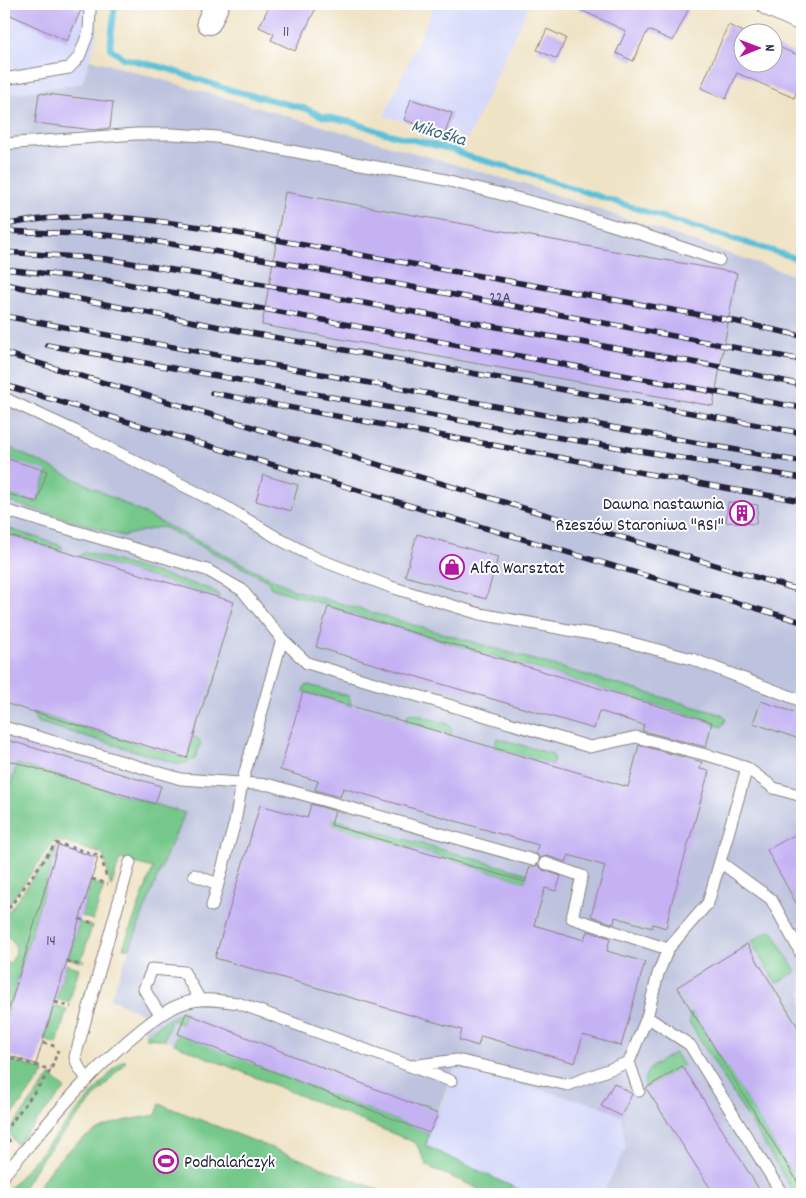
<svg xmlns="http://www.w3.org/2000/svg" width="806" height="1198" viewBox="0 0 806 1198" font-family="Dekko,sans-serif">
  <rect width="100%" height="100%" fill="#fff"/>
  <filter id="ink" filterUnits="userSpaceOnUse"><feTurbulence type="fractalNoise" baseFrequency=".02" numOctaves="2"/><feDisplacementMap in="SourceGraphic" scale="10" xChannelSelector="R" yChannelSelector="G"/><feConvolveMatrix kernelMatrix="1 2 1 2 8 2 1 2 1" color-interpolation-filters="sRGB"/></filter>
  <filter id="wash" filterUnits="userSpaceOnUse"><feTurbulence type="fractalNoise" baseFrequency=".0096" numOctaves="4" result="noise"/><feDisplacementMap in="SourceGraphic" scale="20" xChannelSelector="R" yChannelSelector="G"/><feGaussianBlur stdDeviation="1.12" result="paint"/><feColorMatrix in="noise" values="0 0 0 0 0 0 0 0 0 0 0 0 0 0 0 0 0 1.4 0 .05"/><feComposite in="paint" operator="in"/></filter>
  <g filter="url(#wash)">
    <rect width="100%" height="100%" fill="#efe3c5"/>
    <path fill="#d4d8f9" d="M4,4H97V35L82,83L4,95Z
      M435,4H529L468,139L384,116Z
      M454,1067L601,1106L621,1116L626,1149L602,1194H490L427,1166L419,1148L429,1133L451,1081Z"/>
    <path fill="#bdc3de" d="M90,59L526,185L802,278V1194H602L626,1149L621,1116L601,1106L455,1067L429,1133L419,1148L416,1143L166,1040L146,1038L141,1013L110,999L162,865L185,813L17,764L4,806V95L82,83Z"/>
    <path fill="#75c88a" stroke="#4c7562" d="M4,445L88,485L294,590L723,715L726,720L721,727L712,724V722L328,607V604H323L271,588L268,581L165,528L160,527L123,536L4,500V493L37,502L47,472L4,458Z
      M4,527L62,546L61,551L4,534Z
      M86,552L210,589L217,593L220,598L79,556Z
      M309,685L349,696L351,706L303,692L305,686Z
      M32,712L186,758L194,736L201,742L195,759L185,763L179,764L37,722Z
      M411,713L448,724L452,729L450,736L405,723L408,714Z
      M497,738L552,754L554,759L552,765L494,748Z
      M17,764L185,813L162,865L130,948H123L153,868L120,859L111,887L103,854L55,840L4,911V806Z
      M308,816L332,822L333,819L528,874L525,882L307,818Z
      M57,845L4,1026V966C19,960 20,940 4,935V918L54,848Z
      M91,882L104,886L93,920L81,916Z
      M79,922L92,926L81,962L68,958Z
      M771,930L773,932L796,972L776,983L751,942Z
      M66,964L79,968L69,1003L56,999Z
      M54,1005L67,1009L57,1044L44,1040Z
      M182,1012L186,1013L182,1024L171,1020L164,1039L166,1040L146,1038V1035L168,1019Z
      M693,1012L802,1189V1194H795L689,1022L690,1014Z
      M178,1033L429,1133L426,1146L528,1194H490L427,1166L416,1143L174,1044Z
      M675,1053L683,1066L646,1088C638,1070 662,1061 675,1053Z
      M4,1058L43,1070L44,1073L5,1124L4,1121Z
      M121,1061H126L43,1157L19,1194H11L12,1192L9,1189Z
      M51,1075L65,1089L16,1145L9,1131Z
      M160,1104L389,1194H35C49,1165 77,1138 107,1126C122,1120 140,1118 156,1115Z"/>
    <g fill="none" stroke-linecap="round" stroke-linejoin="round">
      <path stroke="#5abfd8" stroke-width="6" d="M115,4L110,48L123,58L165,68L227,89L307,109L322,116L356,123L381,132L454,150L466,156L508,167L672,220L802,260"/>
    </g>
    <g id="blocks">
      <path fill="#c4b2f3" d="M4,4H66L81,10L67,41L4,12Z
        M270,4H318L295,51L271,40L274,34L259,27Z
        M568,4H691L673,41L648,30L633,61L616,53L626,31Z
        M728,25L744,32V62H774V45L802,57V80L794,98L737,73L726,99L701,88Z
        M547,29L566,38L557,59L537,50Z
        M39,93L113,102L110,128L94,130L35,123Z
        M411,99L452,113L445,134L404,120Z
        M285,192L737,273L713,406L262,325Z
        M4,458L47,471L37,502L4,493Z
        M263,475L298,485L291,511L256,501Z
        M728,502L758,505L756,524L726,522Z
        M4,534L234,602L187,758L4,703Z
        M417,534L498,557L486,599L405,576Z
        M328,607L712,722L706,747L642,731L644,725L599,711L594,729L316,647Z
        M303,692L628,787L639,745L702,762L700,769L709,771L671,905L666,928L653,924L652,928L615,917L614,924L591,916L605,866L569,855L566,862L547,856L540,858L536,853L538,845L343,788L340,797L315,790L318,781L280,770Z
        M761,701L802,715V740L753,723Z
        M4,739L161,786L155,804L4,759Z
        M311,804L335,811L331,825L525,882L530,867L538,865L543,870L561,876L556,891L545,888L534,925L584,940L587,931L610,938L607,951L645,962L621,1046L583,1035L575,1063L481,1036L478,1046L459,1040L462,1030L215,958L260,805L307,818Z
        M802,831V914L767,850Z
        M58,845L98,858L36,1064L4,1054V1026Z
        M747,944L802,1034V1189L677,987Z
        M186,1013L438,1114L429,1133L178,1034Z
        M682,1066L692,1081L762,1194H714L646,1088Z
        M614,1083L632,1094L621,1116L601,1106Z"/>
    </g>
  </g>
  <g filter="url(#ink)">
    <use href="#blocks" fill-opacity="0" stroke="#888280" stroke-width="1"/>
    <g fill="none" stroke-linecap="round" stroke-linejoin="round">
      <defs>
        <path id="service" d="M4,79L69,68L79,57L89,31L90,11L86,4
          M4,144L136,134H172L217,137L446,180L563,210L641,234L719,260
          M4,398L75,431L226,507L281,540L318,559L391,587L480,614L613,638L692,659L802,701
          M4,510L207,570L242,590L282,639L307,663L590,747L636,737L714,757L747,768L774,788L802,796
          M4,727L181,779L270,785L533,860
          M720,862L771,899L802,955
          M545,863L582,876L572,918L668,949
          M194,875L218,884
          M212,906L235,822L242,783L282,639
          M160,1015L144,989L152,969L184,972L200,1000
          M647,1017L690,1045L782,1194
          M629,1062L639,1091
          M411,1066L457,1060L568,1085L629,1062L647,1017L658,974L668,949L708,903L747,768
          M87,1079L78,1066L75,1057L130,862
          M4,1175C47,1124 90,1070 143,1028C157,1017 174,1004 193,1001C208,998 223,1001 238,1003L451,1081"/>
        <path id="minor" d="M769,4L802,19
          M209,22L217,4"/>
      </defs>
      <use href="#service" stroke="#888280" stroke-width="13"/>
      <use href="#minor" stroke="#888280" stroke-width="26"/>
      <path stroke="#888280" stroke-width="3" stroke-dasharray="4 4" stroke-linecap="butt" d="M92,879L108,884
        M4,915L56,843L101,856L107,879
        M80,919L96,924
        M67,961L83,966
        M55,1002L71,1007
        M43,1043L58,1047
        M4,1056L51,1070
        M4,1132L51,1070L58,1050
        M4,1132L10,1142"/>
      <use href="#service" stroke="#fff" stroke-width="11"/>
      <use href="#minor" stroke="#fff" stroke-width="24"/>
      <defs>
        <path id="rail" d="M4,225C20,222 37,219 54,218C105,213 157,221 208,228L729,320L802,336
          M4,231L105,235L141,239L273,261L802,360
          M4,252L107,259L269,286L720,367L802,385
          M4,269L105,280L802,408
          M4,284L245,332L802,433
          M4,316L802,462
          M47,345L507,429L802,478
          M4,353L802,591
          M4,385L802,622
          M212,393L730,489L802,501"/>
      </defs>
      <use href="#rail" stroke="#22223b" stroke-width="5.5"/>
      <use href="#rail" stroke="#fff" stroke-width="4" stroke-dasharray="11" stroke-linecap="butt"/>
    </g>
  </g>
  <defs>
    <symbol id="building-ring" viewBox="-11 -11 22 22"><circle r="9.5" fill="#fff" stroke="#b5179e" stroke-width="1.5"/><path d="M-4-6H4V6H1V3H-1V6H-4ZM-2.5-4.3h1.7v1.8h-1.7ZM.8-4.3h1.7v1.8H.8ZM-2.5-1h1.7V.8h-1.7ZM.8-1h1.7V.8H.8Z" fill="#b5179e"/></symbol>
    <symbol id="shop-ring" viewBox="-11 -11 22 22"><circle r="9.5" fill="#fff" stroke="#b5179e" stroke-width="1.5"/><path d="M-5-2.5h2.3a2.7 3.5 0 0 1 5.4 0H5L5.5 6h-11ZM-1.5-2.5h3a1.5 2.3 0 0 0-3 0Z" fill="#b5179e"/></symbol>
    <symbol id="stadium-ring" viewBox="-11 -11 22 22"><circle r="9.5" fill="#fff" stroke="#b5179e" stroke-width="1.5"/><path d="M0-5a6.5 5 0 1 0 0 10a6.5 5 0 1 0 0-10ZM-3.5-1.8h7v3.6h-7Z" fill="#b5179e"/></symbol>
  </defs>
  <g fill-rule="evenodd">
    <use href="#building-ring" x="728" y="499" width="28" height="28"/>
    <use href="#shop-ring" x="438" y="553" width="28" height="28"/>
    <use href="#stadium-ring" x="152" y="1147" width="28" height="28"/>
  </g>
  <g text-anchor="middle" stroke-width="4" stroke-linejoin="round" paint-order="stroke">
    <g font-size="15" fill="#4a4669">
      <text x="286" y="36">11</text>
      <text x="500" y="302">22A</text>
      <text x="51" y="945">14</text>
    </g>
    <g font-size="18" fill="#22223b" stroke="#fff" text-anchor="start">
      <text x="724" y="509" text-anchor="end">Dawna nastawnia<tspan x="724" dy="21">Rzeszów Staroniwa "RS1"</tspan></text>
      <text x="470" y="573">Alfa Warsztat</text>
      <text x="184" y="1167">Podhalańczyk</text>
    </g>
    <g font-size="19" font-style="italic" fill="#38617a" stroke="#fff">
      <text transform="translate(439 131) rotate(16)" y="7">Mikośka</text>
    </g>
  </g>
  <rect width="806" height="1198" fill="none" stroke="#fff" stroke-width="20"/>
  <g transform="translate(758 48) rotate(89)"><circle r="24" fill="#ffffff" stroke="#a7a7b1"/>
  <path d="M0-4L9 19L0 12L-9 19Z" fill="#b5179e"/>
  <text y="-8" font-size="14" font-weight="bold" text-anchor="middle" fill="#22223b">N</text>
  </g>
</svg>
